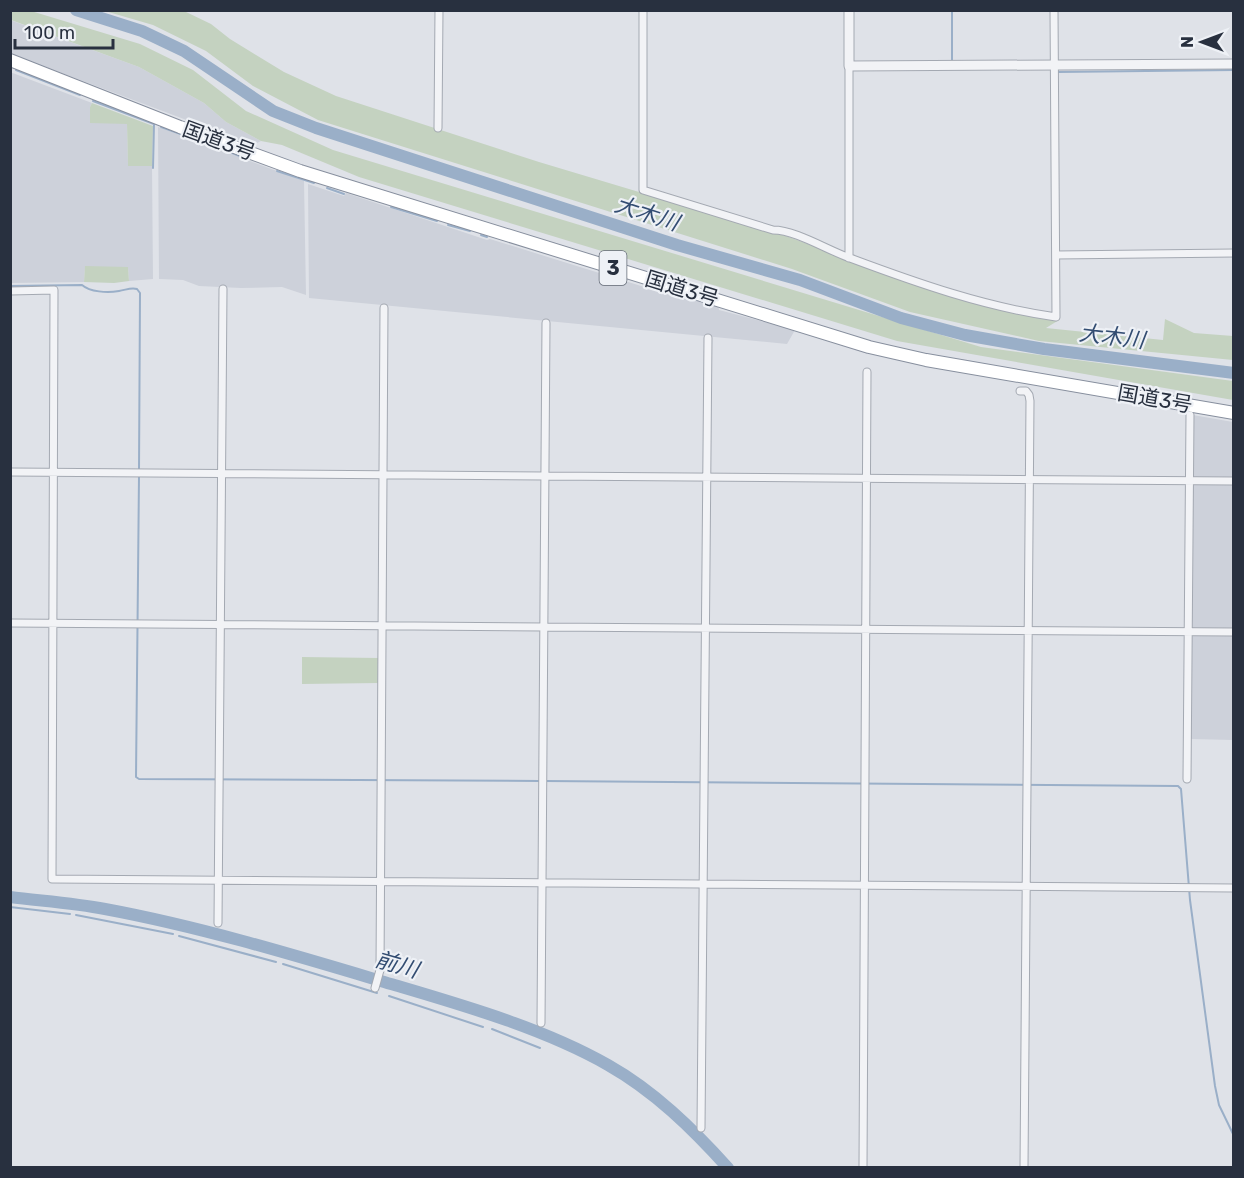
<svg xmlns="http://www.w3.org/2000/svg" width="1244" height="1178" viewBox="0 0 1244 1178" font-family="Rubik,'Noto Sans JP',sans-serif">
  <rect width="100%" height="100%" fill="#dfe2e8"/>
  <path fill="#cdd1da" d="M10,20L139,67L204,103L226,122L261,141L253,145L11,54Z
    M10,72L92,103L90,107V123H127L128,166H152L153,279L129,281L128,267H85L84,282L11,283Z
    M158,127L304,181L306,295L282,287L241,288L199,286L183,280L159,279Z
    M308,184L344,196L346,193L487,240L490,239L670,295L674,291L718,305L719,310L795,330L787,344L309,298Z
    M1193,415L1233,422V477H1192Z
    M1192,483L1233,484V630L1191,629Z
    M1191,635H1233V740L1190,739Z"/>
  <path fill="#c4d2c0" d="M10,11H31L140,44L193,70L246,111L333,150L981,347L1233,381V400L897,341L359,177L282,145L261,141L226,122L204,103L139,67L11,20Z
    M105,11H184L211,24L230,39L284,72L336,96L539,162L786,236L957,299L1015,313L1059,320L1046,328L1163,340L1165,319L1194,333L1233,336V360L1039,341L910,312L792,269L318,120L253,86L206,51L153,25Z
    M92,103L153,126L152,166H128L127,124L90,123V107Z
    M85,266L128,267L129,281L114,283L84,282Z
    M302,657L379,658V683L302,684Z"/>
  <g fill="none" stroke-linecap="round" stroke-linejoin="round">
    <path stroke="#9aafc8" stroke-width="2" d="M952,10V63
      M16,70L80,95
      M1058,72L1234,70
      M93,101L154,124L153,168
      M161,127L219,148
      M232,153L247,159
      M277,171L314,183
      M327,188L344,194
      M391,207L437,221
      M448,225L470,231
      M481,235L487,237
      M10,286L82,285C90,292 107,293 119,291C126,290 131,287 137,289L140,293L139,470
      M139,476L136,777L139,779L540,781
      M545,781L1178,786L1181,789L1190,900L1215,1086L1219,1105L1234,1136
      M10,907L70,914
      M76,915L173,934
      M179,936L276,962
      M283,964L377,993
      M389,996L483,1027
      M492,1029L540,1048"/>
    <path stroke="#9aafc8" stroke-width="12" d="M76,10L142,31L184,51L273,111L316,128L677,245L800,280L901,318L965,335L1044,349L1234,373
      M10,897C42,901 74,903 105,909C202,927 297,956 391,984C462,1005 543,1028 608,1065C654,1091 692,1128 728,1168"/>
    <defs>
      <path id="minor" d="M643,10V190L773,230C796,230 827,250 850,258C917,283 985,307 1056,317L1054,10
        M849,66V258
        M438,128L439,10
        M1056,255L1234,253
        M10,291L54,290L52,879L1234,888
        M1020,391H1026L1029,395L1030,401L1024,1168
        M10,472L1234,481
        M10,623L1234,632
        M1187,779L1190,415
        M218,923L223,289
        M375,988L380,970L384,308
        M541,1023L546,323
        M701,1128L708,338
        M863,1168L867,372"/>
      <path id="tertiary" d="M849,10V66L1234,64"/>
      <path id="trunk" d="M10,60L180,127L300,171L869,347L926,360L1234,413"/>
    </defs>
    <use href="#minor" stroke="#a4a9b2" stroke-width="9"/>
    <use href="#tertiary" stroke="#a4a9b2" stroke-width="11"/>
    <use href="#trunk" stroke="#878f9e" stroke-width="14"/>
    <use href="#minor" stroke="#f2f3f6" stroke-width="7"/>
    <use href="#tertiary" stroke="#f2f3f6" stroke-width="9"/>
    <use href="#trunk" stroke="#fff" stroke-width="12"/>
  </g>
  <g text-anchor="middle" stroke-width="4.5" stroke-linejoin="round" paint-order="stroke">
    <rect fill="#eef1f6" stroke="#636a76" stroke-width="1.5" x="599.5" y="251" width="27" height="34" rx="4.5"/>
    <g font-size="20" font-weight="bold" fill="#28303f">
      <text x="613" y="275">3</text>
    </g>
    <g font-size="21" fill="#28303f" stroke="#eef1f6">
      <text transform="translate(219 141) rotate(20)" y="7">国道3号</text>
      <text transform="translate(682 289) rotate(17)" y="7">国道3号</text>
      <text transform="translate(1155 399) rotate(10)" y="7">国道3号</text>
    </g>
    <g font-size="22" font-style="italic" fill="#334d72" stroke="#eef1f6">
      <text transform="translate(647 213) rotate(18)" y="8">大木川</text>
      <text transform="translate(1112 336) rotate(7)" y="8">大木川</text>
      <text transform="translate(397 964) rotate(16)" y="8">前川</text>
    </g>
  </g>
  <rect width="1244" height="1178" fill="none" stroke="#28303f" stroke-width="24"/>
  <g transform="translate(1202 42) rotate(270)" stroke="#eef1f6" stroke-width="4.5" paint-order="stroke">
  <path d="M0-4.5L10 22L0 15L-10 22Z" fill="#28303f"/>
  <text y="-9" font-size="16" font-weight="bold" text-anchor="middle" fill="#28303f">N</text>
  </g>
  <path d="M15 39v9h98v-9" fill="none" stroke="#28303f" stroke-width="3"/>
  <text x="24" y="39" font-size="18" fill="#28303f" stroke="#eef1f6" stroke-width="4.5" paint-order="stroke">100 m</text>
</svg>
